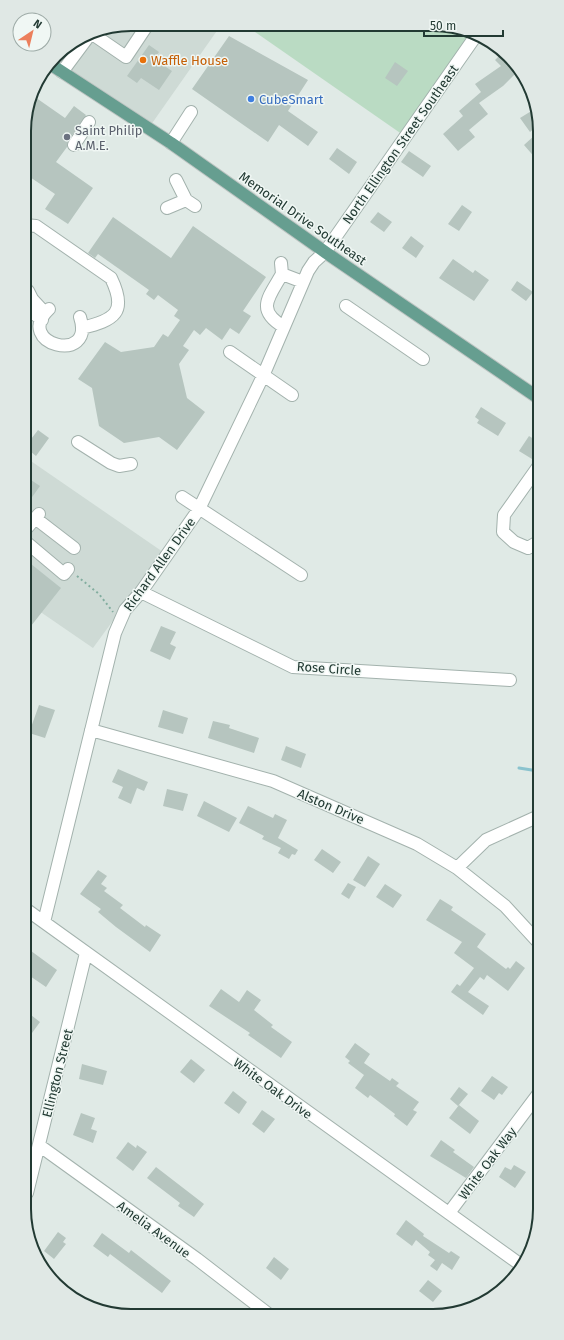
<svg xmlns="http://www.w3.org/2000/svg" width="564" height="1340" viewBox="0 0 564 1340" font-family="'Fira Sans',sans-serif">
  <rect width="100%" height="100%" fill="#e0eae6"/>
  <path fill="#cedad5" d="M131,24L221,25L148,129L47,68L60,51L91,32Z
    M25,457L163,552L93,648L26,602Z"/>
  <path fill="#badbc3" d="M245,25L453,26L476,37L406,137Z"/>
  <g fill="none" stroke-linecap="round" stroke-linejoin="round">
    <path stroke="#8ac3ce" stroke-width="3" d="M519,768L538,771"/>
  </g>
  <path fill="#b6c5bf" d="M229,36L308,80L288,111L318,132L308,146L279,125L268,142L192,89Z
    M149,45L159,52L154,59L172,71L159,90L141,78L137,83L127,76Z
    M504,51L517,72L503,86L479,103L488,114L469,130L475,137L458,151L443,134L463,116L459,111L481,92L475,84L501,66L495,60Z
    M395,62L408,71L397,86L385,78Z
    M32,95L65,118L74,106L86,115L68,141L67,147L56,162L93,188L68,224L45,209L55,194L24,173V124Z
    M533,110L536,116V127L530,132L520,118Z
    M536,134L537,143V160L524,145Z
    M337,148L357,162L349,174L329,159Z
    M409,151L431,166L423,177L401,162Z
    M462,205L472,212L459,231L448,224Z
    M378,212L392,222L384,232L370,222Z
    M113,217L171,258L193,226L266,277L243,311L251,316L239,334L230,328L222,340L206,328L200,335L194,330L183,346L189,350L179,364L187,398L205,412L177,450L159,437L124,443L99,426L92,388L78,379L105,342L121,352L154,347L163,334L168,337L180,320L174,316L178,310L158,295L154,300L146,294L149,290L98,254L95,258L88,253Z
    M411,236L424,246L416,258L402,248Z
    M453,259L473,273L475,270L489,280L474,301L439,278Z
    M517,281L533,292L526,301L511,290Z
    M481,407L506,423L498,436L477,423L479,420L475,417Z
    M38,430L49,438L36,456L25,447Z
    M529,436L537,441V450L532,459L519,451Z
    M25,476L40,486L25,507Z
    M26,560L61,588L31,626L26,621V593L30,588L26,584Z
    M161,626L176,632L170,644L176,647L170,660L150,651Z
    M39,705L55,710L45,738L29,733Z
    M163,710L188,718L183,734L158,727Z
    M213,721L230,725L229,728L259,738L254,753L208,738Z
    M286,746L306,754L301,768L281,760Z
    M118,769L148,782L144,791L137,788L131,804L118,798L123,787L112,782Z
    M167,789L188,794L183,811L163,806Z
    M204,801L237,818L229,832L197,816Z
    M248,806L273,818L275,814L287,820L278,838L298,850L295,855L292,854L289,859L278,853L281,848L262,839L264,836L239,823Z
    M322,849L341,862L333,873L314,860Z
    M368,856L380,864L365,887L353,880Z
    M98,870L107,876L101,884L107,888L104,891L123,905L120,908L145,927L146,925L161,935L150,952L116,927L98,912L101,909L80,894Z
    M348,883L356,887L349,899L341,894Z
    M385,884L402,895L393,908L376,897Z
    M440,899L453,907L451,910L486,934L477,947L506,969L508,967L510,969L516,961L525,968L508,991L487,975L484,980L480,977L468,992L489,1006L483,1015L451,992L457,984L460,986L474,968L454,953L462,942L426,920Z
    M27,948L57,970L46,987L27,974Z
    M221,989L239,1002L247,990L261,1000L254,1010L273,1025L271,1027L292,1042L281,1058L248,1035L250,1033L209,1006Z
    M27,1012L40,1022L32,1033L27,1029Z
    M355,1043L370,1054L364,1063L390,1081L392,1078L399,1083L396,1086L419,1102L413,1110L417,1112L407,1126L394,1116L395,1114L370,1095L368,1098L355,1088L364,1075L348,1063L350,1061L345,1057Z
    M191,1059L205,1070L194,1083L180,1072Z
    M82,1064L107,1071L103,1085L79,1079Z
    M492,1076L508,1087L502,1095L499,1093L494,1100L481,1091Z
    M459,1087L468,1094L458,1106L450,1099Z
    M233,1091L247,1102L239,1114L224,1103Z
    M459,1105L479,1121L470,1134L449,1118Z
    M262,1110L275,1119L264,1133L252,1124Z
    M81,1113L95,1118L91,1129L97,1131L93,1143L73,1135Z
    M441,1140L455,1150L453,1152L474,1167L466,1178L430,1156Z
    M128,1142L136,1148L137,1145L147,1152L133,1171L116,1158Z
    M514,1165L526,1172L515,1188L499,1177L505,1167L511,1170Z
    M156,1167L204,1204L194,1217L178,1206L180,1203L147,1178Z
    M406,1220L424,1234L423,1236L449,1253L451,1251L460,1257L452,1270L442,1263L437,1271L430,1266L435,1260L428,1255L430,1252L416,1240L412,1246L396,1234Z
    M58,1232L66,1238L63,1242L66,1244L54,1259L44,1251Z
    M102,1233L129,1253L131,1250L171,1281L162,1293L110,1254L108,1257L93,1246Z
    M274,1257L289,1269L281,1280L266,1268Z
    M428,1280L442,1291L433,1302L419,1291Z"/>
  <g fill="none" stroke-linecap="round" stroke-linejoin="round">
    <defs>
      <path id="minor" d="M62,72L91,33L126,57L148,24
        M171,143L191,112
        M74,145L89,122
        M176,180L186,200L195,206
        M167,208L186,200
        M25,225L36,226L111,278C128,313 114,320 82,328
        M281,263L282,274L303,282
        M282,274C269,297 255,310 284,327
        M28,291L32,299L45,313
        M25,304L27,308L42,320
        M346,306L423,359
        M49,309C12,344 96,366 80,317
        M230,352L292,395
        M78,442L111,463L119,466L131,464
        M538,467L504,515L503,532L514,542L528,548L538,542
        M182,497L301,575
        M35,518L74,548
        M25,530L39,514
        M26,542L64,574L68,569
        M141,592L293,667L510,680
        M91,730L273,781L417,844L457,868L505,906L539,943
        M457,868L486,840L539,816
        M27,910L521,1265
        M44,922L115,633L125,610L141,592L199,509L263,376L308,271L314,262L325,252L475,37
        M40,1146L197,1259L267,1313
        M27,1193L86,953
        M449,1213L539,1093"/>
      <path id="major" d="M50,64L171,143L325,252L537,397"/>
    </defs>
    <use href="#minor" stroke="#a3b2ad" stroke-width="14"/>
    <use href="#major" stroke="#bdc4c2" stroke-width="14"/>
    <path stroke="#82ad9f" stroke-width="2" stroke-dasharray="2 3" stroke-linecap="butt" d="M77,576L99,594L113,612"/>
    <use href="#minor" stroke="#fff" stroke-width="12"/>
    <use href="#major" stroke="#669e90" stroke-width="12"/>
  </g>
  <circle fill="#e8710a" stroke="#f0f7f4" stroke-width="1.5" cx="143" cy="60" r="4"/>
  <circle fill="#3f7fe0" stroke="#f0f7f4" stroke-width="1.5" cx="251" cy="99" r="4"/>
  <circle fill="#6b7280" stroke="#f0f7f4" stroke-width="1.5" cx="67" cy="137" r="4"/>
  <g text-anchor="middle" stroke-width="3" stroke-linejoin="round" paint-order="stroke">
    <g font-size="13" fill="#c56008" stroke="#f0f7f4" text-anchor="start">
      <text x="151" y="65">Waffle House</text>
    </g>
    <g font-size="13" fill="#366cbe" stroke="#f0f7f4" text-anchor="start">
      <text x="259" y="104">CubeSmart</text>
    </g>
    <g font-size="13" fill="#5b616d" stroke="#f0f7f4" text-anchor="start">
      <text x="75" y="135">Saint Philip<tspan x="75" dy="15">A.M.E.</tspan></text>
    </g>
    <g font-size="13" fill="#223a33" stroke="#f0f7f4">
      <text transform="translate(400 144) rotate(-55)" y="5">North Ellington Street Southeast</text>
      <text transform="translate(303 218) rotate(35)" y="5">Memorial Drive Southeast</text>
      <text transform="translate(159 564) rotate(-54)" y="5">Richard Allen Drive</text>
      <text transform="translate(329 668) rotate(4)" y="5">Rose Circle</text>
      <text transform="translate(331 806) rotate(23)" y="5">Alston Drive</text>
      <text transform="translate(57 1073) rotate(-76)" y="5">Ellington Street</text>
      <text transform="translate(273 1088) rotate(36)" y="5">White Oak Drive</text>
      <text transform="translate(487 1163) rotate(-53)" y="5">White Oak Way</text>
      <text transform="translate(154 1229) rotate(36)" y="5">Amelia Avenue</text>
    </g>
  </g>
  <path d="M0 0H564V1340H0ZM131 31H433A100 100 0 0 1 533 131V1209A100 100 0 0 1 433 1309H131A100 100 0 0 1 31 1209V131A100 100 0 0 1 131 31Z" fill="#e0e8e5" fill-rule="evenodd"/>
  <path fill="none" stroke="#223a33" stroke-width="2" d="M131 31H433A100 100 0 0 1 533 131V1209A100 100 0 0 1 433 1309H131A100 100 0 0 1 31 1209V131A100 100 0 0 1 131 31Z"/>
  <g transform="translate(32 32) rotate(35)"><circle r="19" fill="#f0f7f4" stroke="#9eaba7"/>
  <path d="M0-3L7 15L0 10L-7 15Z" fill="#ec7f5c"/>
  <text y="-6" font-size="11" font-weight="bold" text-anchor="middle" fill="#223a33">N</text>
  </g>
  <path d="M424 30v6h79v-6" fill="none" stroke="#223a33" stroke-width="2"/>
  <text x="430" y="30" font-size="12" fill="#223a33" stroke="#f0f7f4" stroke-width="3" paint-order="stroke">50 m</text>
</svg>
